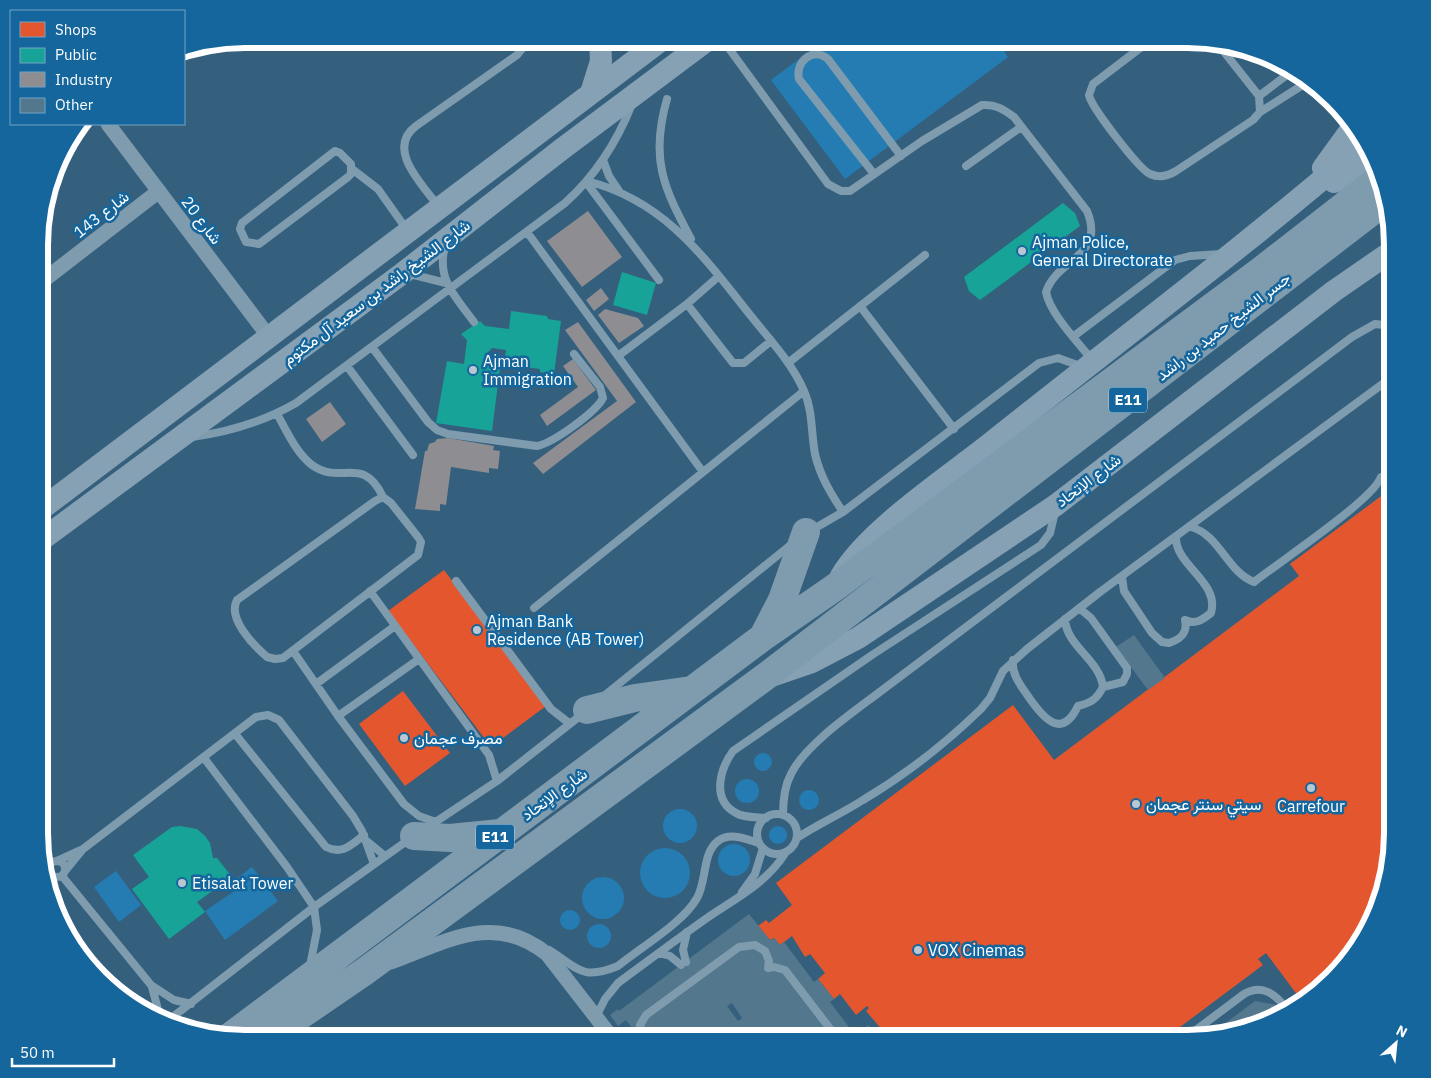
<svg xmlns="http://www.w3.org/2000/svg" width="1431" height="1078" viewBox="0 0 1431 1078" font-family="'IBM Plex Sans',Vazirmatn,sans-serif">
  <rect width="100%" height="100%" fill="#34607e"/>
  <path fill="#257cb2" d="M826,39H995L1008,57L845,179L771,80Z
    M754 762a9 9 0 1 1 18 0a9 9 0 1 1-18 0Z
    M735 791a12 12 0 1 1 24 0a12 12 0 1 1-24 0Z
    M799 800a10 10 0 1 1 20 0a10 10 0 1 1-20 0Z
    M663 826a17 17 0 1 1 34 0a17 17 0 1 1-34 0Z
    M769 835a9 9 0 1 1 18 0a9 9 0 1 1-18 0Z
    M718 860a16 16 0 1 1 32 0a16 16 0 1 1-32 0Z
    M640 873a25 25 0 1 1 50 0a25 25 0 1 1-50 0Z
    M252,867L278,901L225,940L205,911L242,886L236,879Z
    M116,871L141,905L119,922L94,887Z
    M582 898a21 21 0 1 1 42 0a21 21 0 1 1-42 0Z
    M560 920a10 10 0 1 1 20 0a10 10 0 1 1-20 0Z
    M587 936a12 12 0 1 1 24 0a12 12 0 1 1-24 0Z"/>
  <path fill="#e4572e" d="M1392,488V848L1377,913L1341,969L1301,1000L1266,953L1258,959L1263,965L1164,1039H890L866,1011L869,1008L867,1006L856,1015L840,994L834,999L818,979L825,973L810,954L805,957L792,936L780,945L774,938L770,940L758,926L766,920L769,923L792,905L776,883L1013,705L1054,760L1299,576L1290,564Z
    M444,570L546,706L491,747L388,611Z
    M403,691L450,753L405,786L359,724Z"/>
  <path fill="#17a398" d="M1063,203L1075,213L1080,226L980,300L969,291L964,277Z
    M622,272L656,283L647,315L613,305Z
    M511,311L547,316L548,319L561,321L554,374L540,372V369L504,364L506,350L492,348L488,352L486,365L500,368L492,431L436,423L447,361L464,364L467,340L461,334L480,321L485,326L509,329Z
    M180,826L197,829L205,836L210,843L213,858H217L232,877L197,902L205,912L169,939L132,889L149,877L133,855L172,827Z"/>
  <path fill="#8d8d92" d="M588,211L622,257L582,287L547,241Z
    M601,288L609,299L594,311L586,300Z
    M605,309L638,318L644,326L619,343L598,315Z
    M578,322L636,402L543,474L533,463L617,401L565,330Z
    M573,359L596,390L547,426L540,415L578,387L563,366Z
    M330,402L346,424L322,442L306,419Z
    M448,438L494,446L493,450L500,451L498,469L489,468V473L451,467L446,505L440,504V511L415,509L425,451H427L429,444L435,442L437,439Z"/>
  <path fill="#53778d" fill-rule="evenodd" d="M1134,635L1165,678L1148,690L1116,647Z
    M749,914L770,940L774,938L780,945L784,942L814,982L818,979L834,999L830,1002L855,1035L868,1025L878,1039H640L626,1020L618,1026L610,1015L618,1009L619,1011ZM732,1003L742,1018L738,1021L727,1006Z
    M1255,1001L1278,1005L1284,1013L1277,1018L1212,1033Z"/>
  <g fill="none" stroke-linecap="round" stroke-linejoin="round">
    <path stroke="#7f9caf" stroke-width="8" d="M722,39L828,184L841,191H850L922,141L982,105C995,104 1003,109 1014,117L1087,211C1106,257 1057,258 1046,292C1050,314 1078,342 1092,360
      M775,39L786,42L791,39
      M1152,39L1093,84L1089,95C1091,107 1139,169 1150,174C1159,178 1168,176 1176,171L1253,120L1260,112L1259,96L1217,43
      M1259,96L1292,71
      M667,99C650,158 663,187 691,239
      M1260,112L1309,81
      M335,151L340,153L351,164V174L348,177L259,244L246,242L240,229L242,223Z
      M603,160L609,176L619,191
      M966,166L1021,127
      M352,169L378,189L407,230
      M874,174L799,79C795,61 813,47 828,59L901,156
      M587,181C665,201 704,257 751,316C770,340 792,363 804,391C813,411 811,433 815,454C820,476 831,494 843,512
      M586,182L659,280
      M438,206C423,185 385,149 416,126L517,55L530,39
      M527,232L703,472
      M445,246C436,280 456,297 474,322
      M410,274L446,283
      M687,304L733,363H744L771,341
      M860,306L954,429
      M1074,336L1175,260L1190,256L1221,254
      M372,347L428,422L437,430L448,434L537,446C553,443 596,412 603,398L600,387L574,354
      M618,356L687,304L719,276
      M788,363L925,255
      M347,366L413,455
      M277,414C287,431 296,453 312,465C341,486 363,454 383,497
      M192,437C230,432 263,422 296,403L565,203C595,176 617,142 632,104
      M383,497L391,503L418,537L421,542L418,555L283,658L275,659L267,657C253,645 227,618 237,600L375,501Z
      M1191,527C1220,535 1227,572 1254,582C1278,563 1373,500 1381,477L1392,476
      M810,531L843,512L1039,363L1058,358L1083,367
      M1122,577L1124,591L1152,633L1162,642L1169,643C1181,639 1188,633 1185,620C1196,625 1202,620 1211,613C1220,582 1176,566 1176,538
      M456,581L551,709L569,723
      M370,591L489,755L497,781
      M534,608L804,391
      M1079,608L1091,618L1127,668V674L1123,682L1103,687
      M293,651L338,716L404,804L419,816L436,822
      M1013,660C1011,675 1022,687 1030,699C1045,720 1062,739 1078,706C1091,703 1097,699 1103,687C1100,660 1066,646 1065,619
      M316,684L395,626
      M605,695L793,543
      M338,716L419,659
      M236,735L326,847C342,855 351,845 364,835
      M204,758L287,867L314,907L317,930L310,966
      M757 834a20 20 0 1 1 40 0a20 20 0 1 1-40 0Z
      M783,815C783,801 784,787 791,774C806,743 858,709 885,688L1352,337L1375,324L1392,326
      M766,818C757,817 744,818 736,813C711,800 720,769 733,751L872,655L1041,545L1050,533L1055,512
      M425,829L497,781L585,712
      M797,838C818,824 841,814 863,800C905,775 946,743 981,709L990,698L1003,671L1027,649L1100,592L1392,377
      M368,842L385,856
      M49 869a8 8 0 1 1 16 0a8 8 0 1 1-16 0Z
      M57,861L81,850
      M65,871L83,849L256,717L268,715L279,720L353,816L362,831L374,864
      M62,876L151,985L174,1000L191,1004
      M742,892L755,874L763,848
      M549,950C578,968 581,981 618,966C640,948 684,922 697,898C707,881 702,853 718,841C730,832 746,839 759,843
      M659,953L670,956L681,965
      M686,962L683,950L687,932
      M152,987L161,1021
      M596,1017L605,999L618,983C648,961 677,939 707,918C736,898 767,883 786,852
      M165,1023L314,907L411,838
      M643,1039L640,1025L646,1015L739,947L755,945L765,951L769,961L768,968L774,967L785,970L838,1039
      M1184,1039L1244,994C1263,983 1276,995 1288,1010"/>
    <path stroke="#7f9caf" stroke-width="15" d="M108,124L269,337
      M40,283L159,191
      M391,962C446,942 494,911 547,954L613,1039"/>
    <path stroke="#86a1b4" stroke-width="22" d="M591,93L601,61L600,39
      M1323,168L1352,128
      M1334,182L1366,165L1374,164
      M40,510L663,39
      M40,541L403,273L562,149L709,39
      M841,576C867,531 945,479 987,446C1113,345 1242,249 1364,144
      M774,675L812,662L858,638L1056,505L1334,291L1392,251"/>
    <path stroke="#7f9bae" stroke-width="28" d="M765,633L782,600L806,532
      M587,710L635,698L691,690
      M414,836L450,838L500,833
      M228,1038L763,637L834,588L1259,272L1377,180
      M266,1039L364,972L765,677L1383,203"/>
  </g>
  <g fill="#b8c7d2" stroke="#14669d" stroke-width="2">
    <circle cx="1022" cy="251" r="5"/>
    <circle cx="473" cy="370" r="5"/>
    <circle cx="477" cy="630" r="5"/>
    <circle cx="404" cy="738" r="5"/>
    <circle cx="1311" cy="788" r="5"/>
    <circle cx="1136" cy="804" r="5"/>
    <circle cx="182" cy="883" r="5"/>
    <circle cx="918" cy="950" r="5"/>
  </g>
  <g text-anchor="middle" stroke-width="5" stroke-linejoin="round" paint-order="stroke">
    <g fill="#14669d" stroke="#b8d1e2" stroke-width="1">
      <rect x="1109" y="387.5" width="38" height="25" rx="4"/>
      <rect x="476" y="824.5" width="38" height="25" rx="4"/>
    </g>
    <g font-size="15" font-weight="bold" fill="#fff">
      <text x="1128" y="405">E11</text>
      <text x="495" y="842">E11</text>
    </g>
    <g font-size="16" fill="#fff" stroke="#14669d">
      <text transform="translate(101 214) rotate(-38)" y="6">شارع 143</text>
      <text transform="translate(202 220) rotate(53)" y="6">شارع 20</text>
      <text transform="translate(376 292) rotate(-37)" y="6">شارع الشيخ راشد بن سعيد آل مكتوم</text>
      <text transform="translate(1223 326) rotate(-38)" y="6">جسر الشيخ حميد بن راشد</text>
      <text transform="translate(1088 480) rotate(-37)" y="6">شارع الإتحاد</text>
      <text transform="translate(554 794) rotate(-36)" y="6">شارع الإتحاد</text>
    </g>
    <g font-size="16" fill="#fff" stroke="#14669d" text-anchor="start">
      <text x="1032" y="248">Ajman Police,<tspan x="1032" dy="18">General Directorate</tspan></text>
      <text x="483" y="367">Ajman<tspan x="483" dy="18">Immigration</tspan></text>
      <text x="487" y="627">Ajman Bank<tspan x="487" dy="18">Residence (AB Tower)</tspan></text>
      <text x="414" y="744">مصرف عجمان</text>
      <text x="1146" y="810">سيتي سنتر عجمان</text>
      <text x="1311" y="812" text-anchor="middle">Carrefour</text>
      <text x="192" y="889">Etisalat Tower</text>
      <text x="928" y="956">VOX Cinemas</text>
    </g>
  </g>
  <path d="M0 0H1431V1078H0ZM245 48H1187A197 197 0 0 1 1384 245V833A197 197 0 0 1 1187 1030H245A197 197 0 0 1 48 833V245A197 197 0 0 1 245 48Z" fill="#14669d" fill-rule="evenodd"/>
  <path fill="none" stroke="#fff" stroke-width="6" d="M245 48H1187A197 197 0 0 1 1384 245V833A197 197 0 0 1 1187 1030H245A197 197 0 0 1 48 833V245A197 197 0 0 1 245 48Z"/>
  <rect x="10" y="10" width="175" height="115" fill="#14669d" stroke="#72a3c4"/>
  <rect x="20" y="22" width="25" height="15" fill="#e4572e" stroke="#72a3c4"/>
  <text x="55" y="35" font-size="15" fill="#ffffff">Shops</text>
  <rect x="20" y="48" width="25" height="15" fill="#17a398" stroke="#72a3c4"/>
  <text x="55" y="60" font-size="15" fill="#ffffff">Public</text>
  <rect x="20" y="72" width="25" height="15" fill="#8d8d92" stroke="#72a3c4"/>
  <text x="55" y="85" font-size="15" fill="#ffffff">Industry</text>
  <rect x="20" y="98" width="25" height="15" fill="#53778d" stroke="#72a3c4"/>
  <text x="55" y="110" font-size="15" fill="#ffffff">Other</text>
  <g transform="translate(1396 1043) rotate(27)" stroke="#14669d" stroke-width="4" paint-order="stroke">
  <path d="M0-4L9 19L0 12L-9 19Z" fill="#ffffff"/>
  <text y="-8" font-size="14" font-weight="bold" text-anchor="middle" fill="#ffffff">N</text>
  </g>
  <path d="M12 1058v8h102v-8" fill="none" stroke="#ffffff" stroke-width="2.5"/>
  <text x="20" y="1058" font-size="15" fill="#ffffff" stroke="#14669d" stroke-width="4" paint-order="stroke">50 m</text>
</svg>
